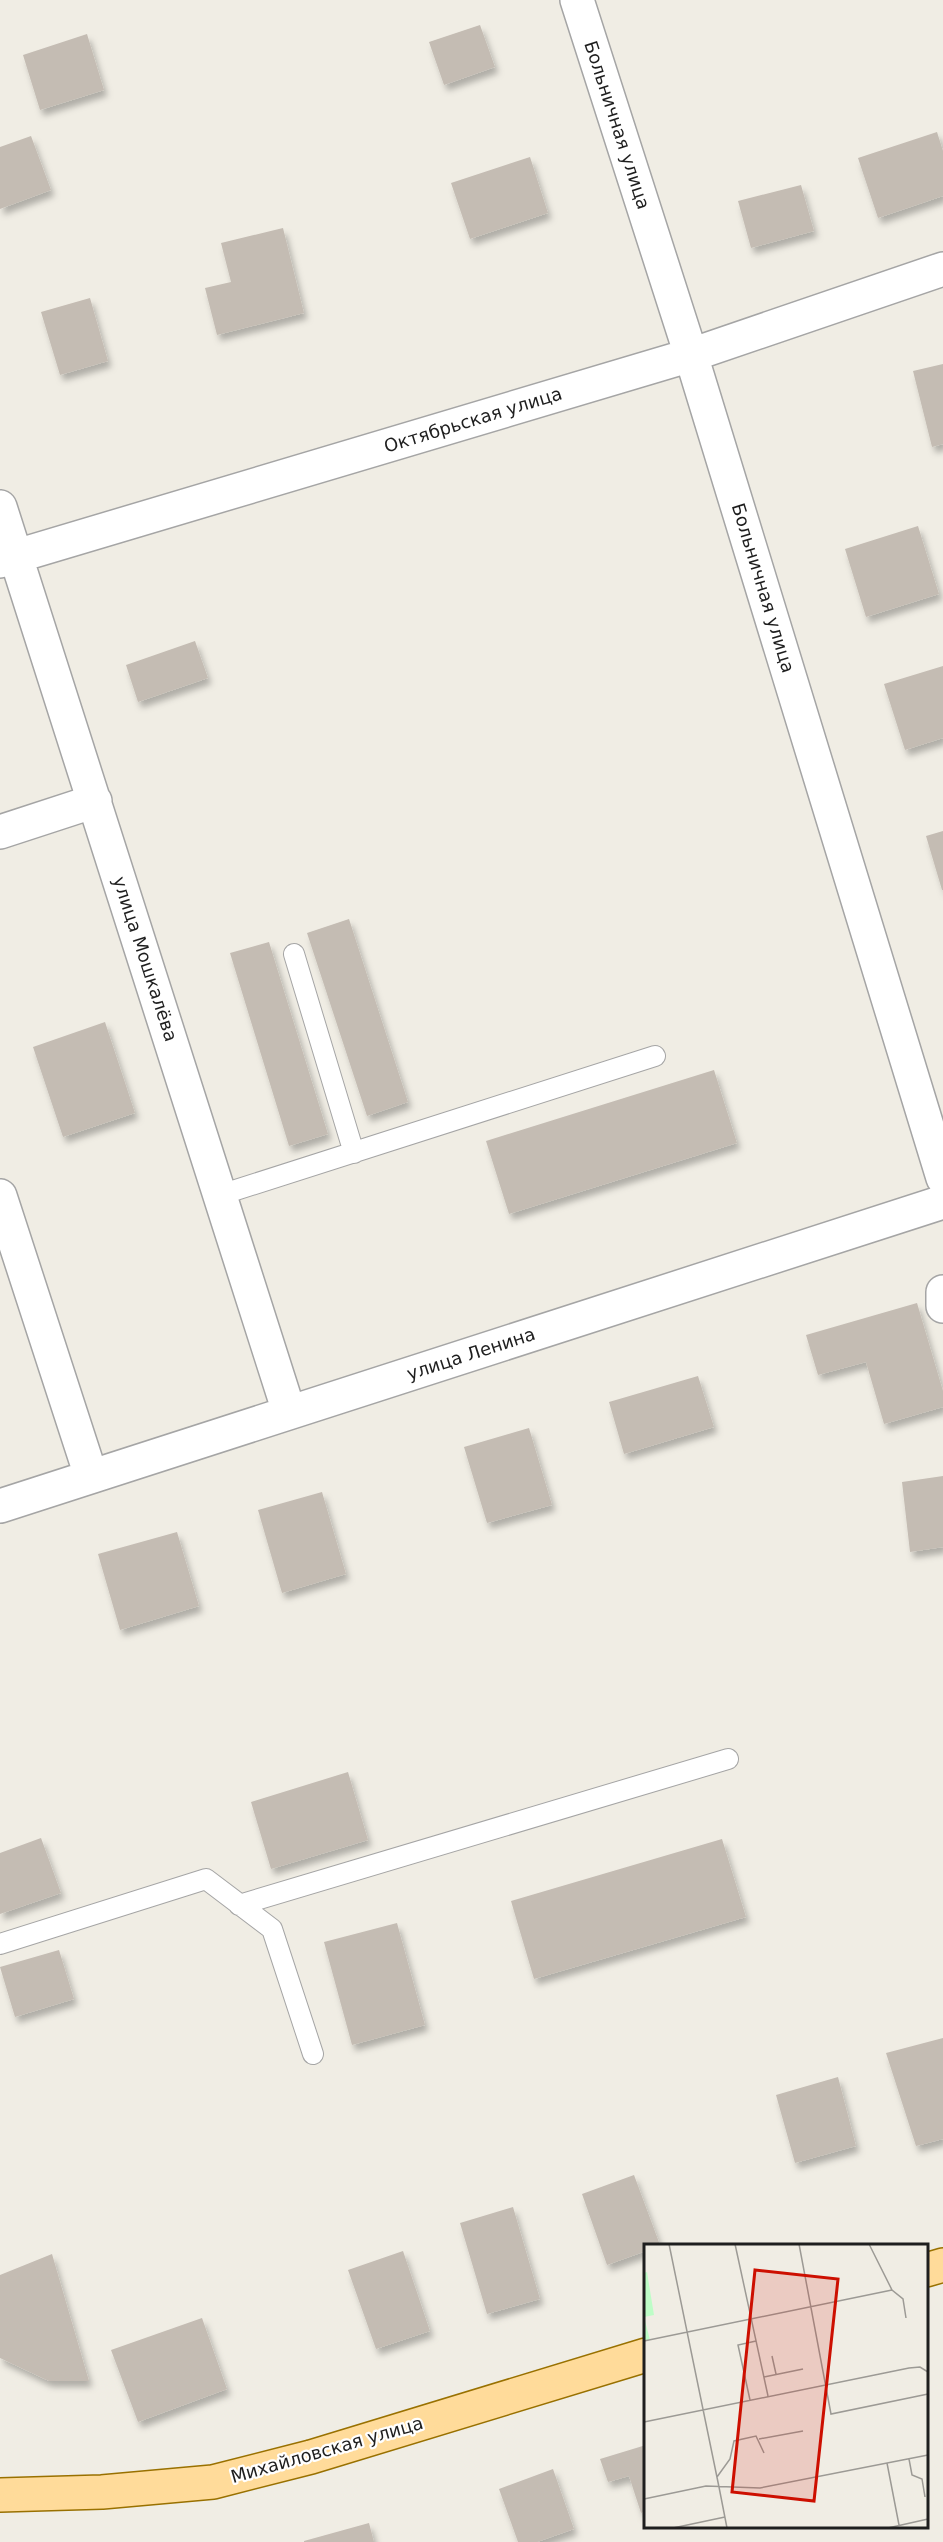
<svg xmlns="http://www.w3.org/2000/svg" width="943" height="2542" viewBox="0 0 943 2542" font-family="'DejaVu Sans',sans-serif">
  <defs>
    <filter id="shadow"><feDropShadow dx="3.5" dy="6" stdDeviation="3" flood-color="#0004"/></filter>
  </defs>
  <rect width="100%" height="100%" fill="#f0ede4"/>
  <path fill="#c4bcb3" filter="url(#shadow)" d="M480,25L495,67L444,85L429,42Z
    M87,34L104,90L40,110L23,55Z
    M937,132L943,151V196L878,218L858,158Z
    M31,136L51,190L0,209V147Z
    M530,157L548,213L470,239L451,183Z
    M801,185L814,231L751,248L738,201Z
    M283,228L304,313L217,335L205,288L231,282L221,243Z
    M90,298L108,361L60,375L41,312Z
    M943,364V444L932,447L913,371Z
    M918,526L939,594L866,617L845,549Z
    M195,641L208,678L138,702L126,665Z
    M943,666V738L905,750L884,684Z
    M943,831V890H942L926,836Z
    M349,919L408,1102L367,1116L307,933Z
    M269,942L328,1134L289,1146L230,953Z
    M105,1022L135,1113L63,1137L33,1047Z
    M714,1070L737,1143L509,1214L486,1141Z
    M917,1303L943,1391V1407L884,1424L866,1362L818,1375L806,1335Z
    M698,1376L714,1427L624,1454L609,1402Z
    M529,1428L552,1505L487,1523L464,1447Z
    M943,1476V1547L910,1552L902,1482Z
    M322,1492L346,1574L282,1593L258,1510Z
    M177,1532L199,1606L120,1630L98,1554Z
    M348,1772L368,1840L271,1869L251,1802Z
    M41,1838L61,1893L0,1914V1853Z
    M722,1839L746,1917L534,1979L511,1901Z
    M397,1923L425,2025L352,2045L324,1942Z
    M59,1950L74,1999L15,2017L0,1967Z
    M943,2038V2139L916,2146L886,2053Z
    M838,2077L856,2146L795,2163L776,2095Z
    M634,2175L660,2245H646V2251L607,2265L582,2194Z
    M513,2207L540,2299L487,2314L460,2223Z
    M403,2251L430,2331L376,2349L348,2270Z
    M52,2254L89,2381H49L0,2358V2275Z
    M202,2318L227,2389L138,2422L111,2350Z
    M646,2445V2511L641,2513L629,2476L608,2482L600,2459Z
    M553,2469L574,2529L537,2542H518L499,2489Z
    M369,2523L374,2542H304V2541Z"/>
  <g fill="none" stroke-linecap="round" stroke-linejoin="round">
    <defs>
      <path id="service" d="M294,954L354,1153
        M220,1195L655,1056
        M239,1905L728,1759
        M0,1944L206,1879L272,1929L313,2054"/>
      <path id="minor" d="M577,0L691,355L943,1178
        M0,507L289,1412
        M0,561L691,355L943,269
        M0,832L95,801
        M0,1196L91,1476
        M943,1292V1306
        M0,1506L943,1202"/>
      <path id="primary" d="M926,2270L943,2265
        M0,2495L102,2492L213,2482L311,2457L646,2355"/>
    </defs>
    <use href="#service" stroke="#a5a5a5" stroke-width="22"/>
    <use href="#minor" stroke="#a5a5a5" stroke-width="36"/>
    <use href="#primary" stroke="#997100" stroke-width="36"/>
    <use href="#service" stroke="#fff" stroke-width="20"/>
    <use href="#minor" stroke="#fff" stroke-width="33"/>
    <use href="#primary" stroke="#ffdb9a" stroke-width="33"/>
  </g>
  <g text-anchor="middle" stroke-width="4.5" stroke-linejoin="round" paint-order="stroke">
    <g font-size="18" fill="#1e1e1e" stroke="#fff">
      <text transform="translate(617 125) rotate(72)" y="6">Больничная улица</text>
      <text transform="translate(473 420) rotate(-17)" y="6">Октябрьская улица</text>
      <text transform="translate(763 588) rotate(73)" y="6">Больничная улица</text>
      <text transform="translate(145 959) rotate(72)" y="6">улица Мошкалёва</text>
      <text transform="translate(471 1354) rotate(-18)" y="6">улица Ленина</text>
      <text transform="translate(327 2450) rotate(-16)" y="6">Михайловская улица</text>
    </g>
  </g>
  <g transform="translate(644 2244)">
    <rect width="284" height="284" fill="#f0ede4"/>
    <path d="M3,28L10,71L0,73L6,96L0,97V29Z" fill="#befdc7"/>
    <path fill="none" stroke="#9c9a95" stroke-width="1.5" d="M25,0L75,243M91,0L124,152M155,0L187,170L284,150M225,0L248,46L259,55L262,74M0,97L248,46M128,112L132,130M120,133L159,125M106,156L94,101L112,97M0,178L265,124L276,123L284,128M115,195L159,187M265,215L268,231L278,235L281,253M243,219L255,281M73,233L86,215L90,197L112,192L120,209M75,243L83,284M0,255L62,242L116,244L284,211M29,284L81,273M244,284L284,275"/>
    <path fill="#cd0f00" fill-opacity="0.15" stroke="#cd0f00" stroke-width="3" d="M111,26L194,35L170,257L88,248Z"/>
    <rect width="284" height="284" fill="none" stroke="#1e1e1e" stroke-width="3"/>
  </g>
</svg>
